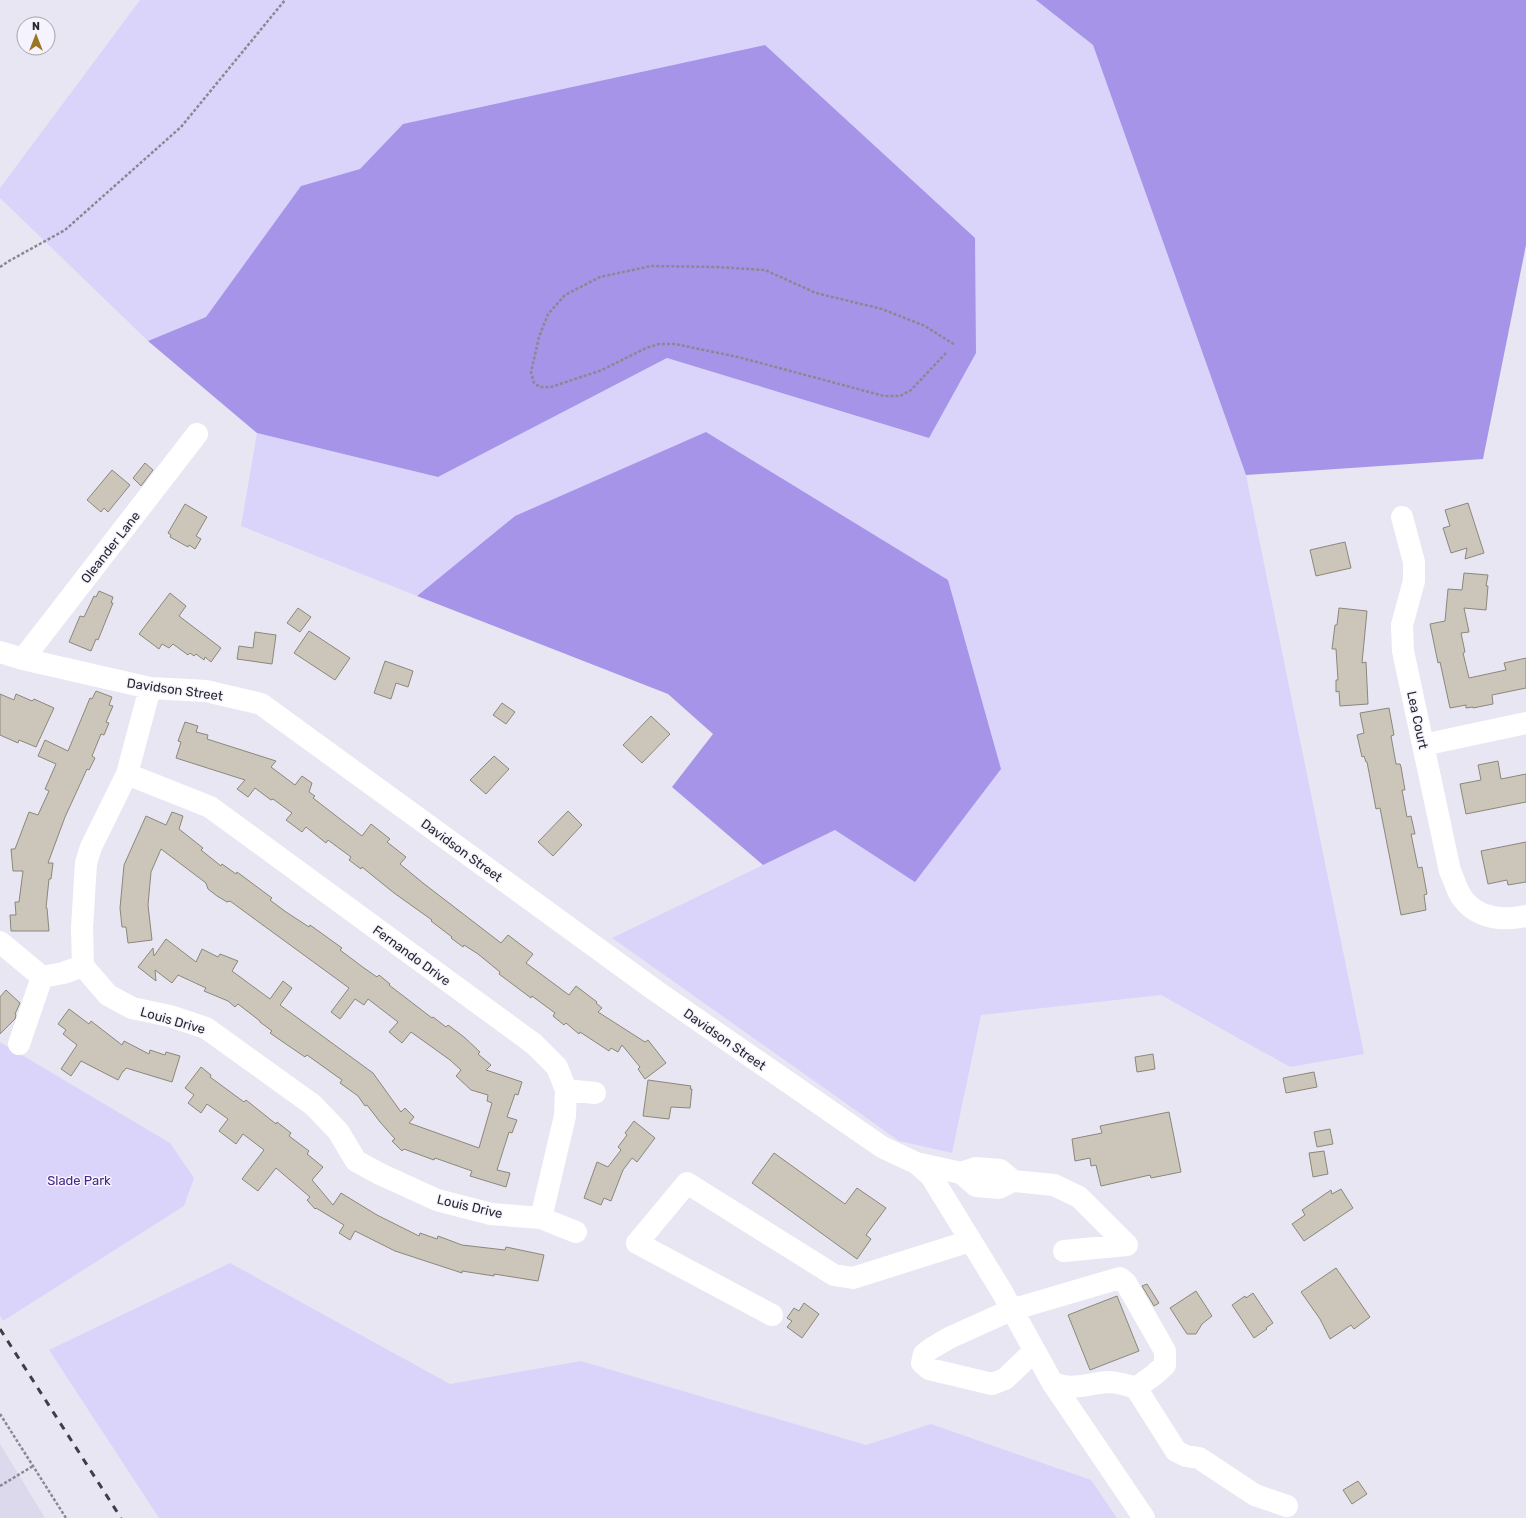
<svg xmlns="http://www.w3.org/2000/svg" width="1526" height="1518" viewBox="0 0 1526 1518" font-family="Rubik,sans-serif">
  <rect width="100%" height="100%" fill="#e8e6f3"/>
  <path fill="#dcd9ed" d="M0,1444L45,1518H0Z"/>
  <path fill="#dad4fb" d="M140,0H1038L1093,45L1246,475L1364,1054L1290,1067L1161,995L981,1015L952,1153L899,1141L612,938L835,830L915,881L515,516L417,596L241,526L257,433L438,477L667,358L929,438L403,124L360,169L301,186L206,317L148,341L0,198V188Z
    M0,1042L170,1143L194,1178L184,1206L3,1321L0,1316Z
    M230,1263L450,1384L581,1361L866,1445L931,1424L1091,1480L1117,1518H159L49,1350Z"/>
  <path fill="#a694e9" d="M1036,0H1526V245L1483,459L1246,475L1093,45Z
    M765,45L975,238L976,353L929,438L667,358L438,477L257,433L148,341L206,317L301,186L360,169L403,124Z
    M706,432L948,580L1001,769L915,882L835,830L763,865L672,787L713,734L668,694L417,596L515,516Z"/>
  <path fill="#ccc6ba" stroke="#8c877c" d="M145,463L153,470L141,486L133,478Z
    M112,470L130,485L108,512L104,508L101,512L87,500Z
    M1468,503L1484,553L1465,559L1467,548L1451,553L1443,528L1450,526L1445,510Z
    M185,504L207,517L196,536L201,539L195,549L189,545L188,547L170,537L171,535L168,533Z
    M1345,542L1351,568L1316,576L1310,550Z
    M1464,573L1488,575L1486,586H1488L1486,610L1464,608L1469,632L1461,633L1465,652L1463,653L1469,678L1506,670L1504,663L1526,658V688L1492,695L1493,704L1473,708V707L1466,708V705L1450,708L1440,662L1438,663L1430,624L1445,621L1448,589L1462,590Z
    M99,591L113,597L111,603H113L98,640L96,639L91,651L69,642L80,616L84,617L94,596L96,597Z
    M170,593L186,606L179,616L221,648L211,662L205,657L204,660L196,654L194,656L190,653L188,655L173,644L169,648L162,644L159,649L139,634Z
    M298,608L311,617L300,632L287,623Z
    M1339,608L1367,611L1362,663L1366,662L1368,704L1340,706L1339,691L1336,692V680H1338L1336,649H1332L1335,625H1337Z
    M309,631L350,658L335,680L294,653Z
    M255,632L276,635L272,664L237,659L239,646L253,648Z
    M385,661L413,671L408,687L396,683L391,699L374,693Z
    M96,691L112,697L109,705L113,706L106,722L109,723L104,735L101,734L92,756L95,758L89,770L87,769L65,817L48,863H53L51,879H49L46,908H47L49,931H11L10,915H16L15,902H19L23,871H13L11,849H15L29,812L38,815L49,791L45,789L56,764L38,756L45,740L68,751L90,698L92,699Z
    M0,694L14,700L16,694L32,701L34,699L54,708L36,747L19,740L18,743L0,735Z
    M502,703L515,712L506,724L493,715Z
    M1389,708L1394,735L1391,736L1396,764H1400L1401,767L1405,790H1402L1407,817L1411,816L1415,834H1411L1418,868L1422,867L1427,894L1424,895L1426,910L1401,915L1380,808L1376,809L1367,762H1366L1364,756L1362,757L1357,735L1364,733L1360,713Z
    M651,716L670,734L642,763L623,745Z
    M185,722L198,726L196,732L208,735L207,739L276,761L271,767L295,785L302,776L312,783L309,792L315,796L313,798L362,836L371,824L390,839L387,842L406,857L400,864L423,883L501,943L508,935L533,954L526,963L569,995L576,986L597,1002L596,1003L602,1008L598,1012L645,1042L648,1040L666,1063L645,1079L638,1069L640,1067L622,1045L618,1052L611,1048L609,1051L580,1032L579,1034L566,1023L564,1025L553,1016L555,1013L532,996L531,998L499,974L500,972L478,954L464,945L463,947L451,938L452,937L431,921L432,920L394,893L362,867L361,869L349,860L351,857L328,840L326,843L306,827L302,832L286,820L292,813L273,799L271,800L255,788L248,797L237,789L245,780L176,758L181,742L178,741Z
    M494,756L509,769L486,794L470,780Z
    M1498,761L1501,779L1526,774V802L1466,814L1460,784L1481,780L1478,765Z
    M568,811L582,825L553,856L538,842Z
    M172,812L183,816L179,829L203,848L201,850L221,866L222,864L236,874L237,872L272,898L270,900L286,912L309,927L310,925L342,948L340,950L364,968L377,977L379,975L390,984L389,985L432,1018L433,1017L446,1027L448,1025L464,1037L480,1052L478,1054L491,1065L486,1070L522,1082L518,1095L515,1094L507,1117L517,1120L512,1133L509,1132L497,1170L510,1173L506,1187L470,1176L472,1171L435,1158L434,1160L404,1149L402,1151L392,1141L395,1139L380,1122L367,1105L365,1106L358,1096L340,1083L342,1080L307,1055L305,1057L283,1042L270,1033L272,1031L260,1022V1021L238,1004L235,1007L228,1001L204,991L206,988L178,975L172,983L155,970L156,981L138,967L153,948L154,956L166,939L196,962L202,949L218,957L220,954L238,961L232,971L270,999L283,981L292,988L280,1005L373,1073L401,1112L405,1108L414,1117L409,1123L479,1148L492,1103L487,1101L488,1095L471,1090L456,1076L461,1070L450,1060L411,1032L402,1043L389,1032L398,1022L368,999L364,1005L355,999L340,1019L331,1012L349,988L230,901L227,902L217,896L208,889L206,883L161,849L151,872L148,905L152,940L128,943L126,927H122L120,908L124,865L146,816L166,825Z
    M1526,842V882L1508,885L1507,880L1488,884L1481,851Z
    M6,990L20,1003L15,1014L16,1015L15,1019L0,1034V997Z
    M69,1009L89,1024L91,1021L122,1045L124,1041L149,1054L150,1050L165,1055L166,1052L180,1056L172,1082L126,1068L124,1071H123L118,1080L81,1061L71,1076L61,1069L77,1045L63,1034L66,1030L58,1024Z
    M1153,1054L1155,1069L1137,1072L1135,1057Z
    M201,1067L211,1075L210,1077L244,1102L246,1100L276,1124L277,1122L291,1133L289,1136L309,1151L307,1154L323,1167L312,1180L333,1205L341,1193L377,1215L419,1236L420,1233L437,1239L438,1236L462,1245L505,1250L506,1247L544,1255L538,1281L494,1274V1276L462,1271V1273L395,1251L355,1231L350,1240L339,1233L344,1225L316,1208L315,1209L307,1200L310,1197L276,1168L258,1191L242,1179L264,1150L243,1134L236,1144L219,1131L228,1119L207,1104L201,1113L188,1103L194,1095L185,1088Z
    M1314,1072L1317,1087L1286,1093L1283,1078Z
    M648,1080L691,1086L690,1089H692L690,1108L671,1107L669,1119L643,1116Z
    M1169,1112L1181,1172L1151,1178L1150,1175L1101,1186L1096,1165L1091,1166L1090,1158L1075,1161L1072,1139L1102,1133L1100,1126Z
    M634,1121L655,1138L637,1162L632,1158L623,1170L611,1201L604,1198L601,1205L584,1198L597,1162L608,1167L621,1150L618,1147L627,1135L625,1133Z
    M1330,1129L1333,1144L1317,1147L1314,1132Z
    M1324,1151L1328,1174L1313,1177L1309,1153Z
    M774,1153L845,1204L857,1188L886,1208L866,1235L871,1239L857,1259L752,1183Z
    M1341,1189L1353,1208L1304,1241L1292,1224L1305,1215L1302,1210L1331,1190L1332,1194Z
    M1336,1268L1370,1317L1354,1329L1351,1325L1330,1339L1320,1319L1301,1292Z
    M1147,1284L1159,1303L1154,1306L1142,1286Z
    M1196,1291L1212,1316L1202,1324L1196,1334H1187L1170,1308Z
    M1253,1293L1273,1323L1266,1328L1267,1329L1254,1338L1232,1305L1245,1296L1246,1298Z
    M1117,1296L1139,1351L1090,1370L1068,1315Z
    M804,1303L819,1314L802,1338L787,1327L792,1321L787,1318L794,1308L799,1311Z
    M1358,1481L1367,1494L1352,1504L1343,1490Z"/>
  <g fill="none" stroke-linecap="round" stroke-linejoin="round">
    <path stroke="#8a8891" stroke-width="2.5" stroke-dasharray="3 2" stroke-linecap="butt" d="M0,267L9,261L65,230L181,127L285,0
      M946,353L911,390L900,396H884L738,357L675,344H659L646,348L602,370L551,387H540L534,383L531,372L539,337L548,314L565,295L600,277L651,266L717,267L765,270L816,293L882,309L925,326L955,345
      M0,1414L66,1518
      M0,1486L33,1466"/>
    <path stroke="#fff" stroke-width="22" d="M1402,517L1414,562V581L1402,625L1403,651L1450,871C1454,879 1457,892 1463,899C1478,919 1504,921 1526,916
      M0,652L23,659L150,688L206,691L261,704L656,991L882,1147L916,1163L931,1176L1001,1290L1052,1382C1069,1392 1090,1383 1108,1382C1118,1382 1127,1385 1136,1388L1176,1451L1186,1456L1199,1458L1255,1495L1287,1506
      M23,659L197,434
      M150,688L127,774L91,847L86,863L82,928L83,966L108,995L132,1008L170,1016L206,1028L313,1105L338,1131L356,1161L380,1174L437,1200L491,1214L541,1218L576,1232
      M1423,745L1526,723
      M127,774L210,807L534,1044L557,1067L566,1090L565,1116L541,1218
      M0,942L42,977L63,973L83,966
      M19,1044L42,977
      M566,1090L595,1093
      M916,1163L961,1173L976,1186L999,1188L1013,1181L1000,1170L976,1168L961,1173
      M1013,1181L1054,1185L1079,1197L1127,1245L1064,1251
      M772,1315L637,1243L687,1183L834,1275L853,1278L970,1241
      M1034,1351L1005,1379L992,1384L929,1369L922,1363L924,1354L932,1348L949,1338L1011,1310L1120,1278L1126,1283L1165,1351V1365L1154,1375L1136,1388
      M1052,1382L1144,1518"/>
    <path stroke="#3f3e44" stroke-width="3" stroke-dasharray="7 7" stroke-linecap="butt" d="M0,1329L121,1518"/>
  </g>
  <g text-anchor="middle" stroke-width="3" stroke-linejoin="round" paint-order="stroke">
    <g font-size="13" fill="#28272c" stroke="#f5f4fe">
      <text transform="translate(110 547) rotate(-52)" y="5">Oleander Lane</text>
      <text transform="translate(175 689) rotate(8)" y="5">Davidson Street</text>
      <text transform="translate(1418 720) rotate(78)" y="5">Lea Court</text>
      <text transform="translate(462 850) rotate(36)" y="5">Davidson Street</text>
      <text transform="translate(412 955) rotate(36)" y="5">Fernando Drive</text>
      <text transform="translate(173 1020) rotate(16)" y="5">Louis Drive</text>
      <text transform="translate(725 1039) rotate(35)" y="5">Davidson Street</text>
      <text transform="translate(470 1206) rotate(13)" y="5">Louis Drive</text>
    </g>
    <g font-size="13" fill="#462687" stroke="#f5f4fe">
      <text x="79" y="1185">Slade Park</text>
    </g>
  </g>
  <g transform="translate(36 36)"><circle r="19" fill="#f5f4fe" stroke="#a3a2aa"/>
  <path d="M0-3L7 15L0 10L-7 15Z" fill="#9c7522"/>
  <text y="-6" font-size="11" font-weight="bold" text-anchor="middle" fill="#28272c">N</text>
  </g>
</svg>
